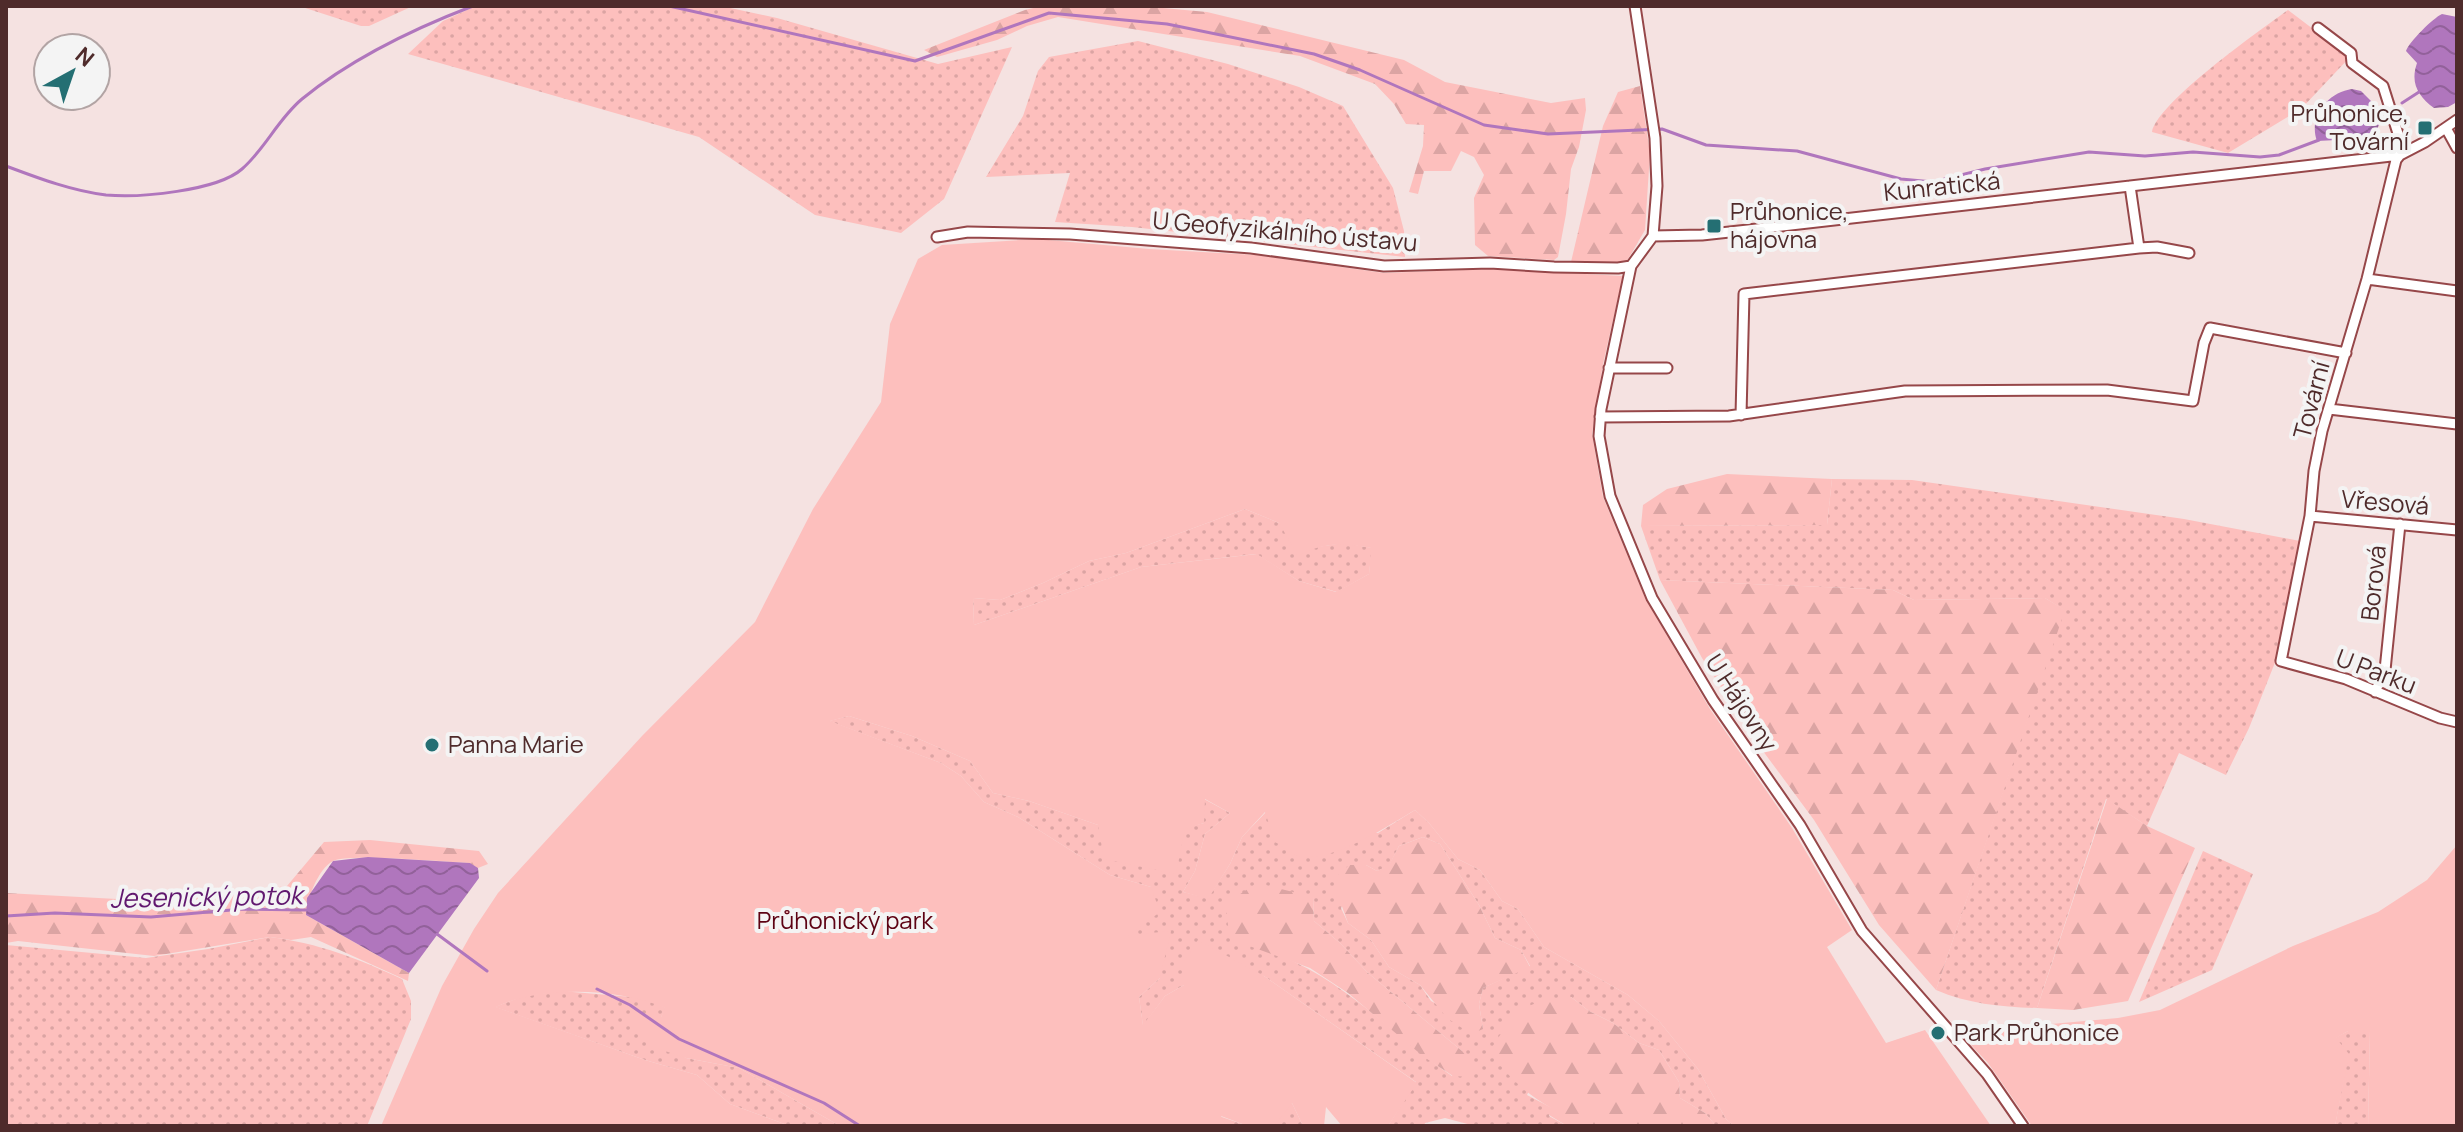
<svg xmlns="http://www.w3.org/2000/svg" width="2463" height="1132" viewBox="0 0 2463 1132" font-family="Manrope,sans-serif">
  <defs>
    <pattern id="grass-dots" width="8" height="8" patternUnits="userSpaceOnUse" patternTransform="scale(2)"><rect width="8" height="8" fill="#fdbfbd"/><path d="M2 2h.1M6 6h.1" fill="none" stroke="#dba4a3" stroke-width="1.8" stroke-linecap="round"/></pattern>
    <pattern id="forest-firs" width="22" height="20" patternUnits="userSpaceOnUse" patternTransform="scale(2)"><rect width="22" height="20" fill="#fdbfbd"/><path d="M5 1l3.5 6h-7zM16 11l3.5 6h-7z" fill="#dba4a3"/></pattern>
    <pattern id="water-waves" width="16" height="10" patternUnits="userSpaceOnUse" patternTransform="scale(2)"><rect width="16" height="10" fill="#b076bd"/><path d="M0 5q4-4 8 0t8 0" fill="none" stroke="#92619a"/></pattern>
  </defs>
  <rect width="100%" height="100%" fill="#f5e2e1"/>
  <path fill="url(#grass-dots)" fill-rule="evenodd" d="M299,6H413L369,26H361Z
    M476,6H721L777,18L938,64L1012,47L944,199L901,233L815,215L699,137L408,54L443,21Z
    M2288,10L2350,57L2301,109L2228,153L2152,132C2158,102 2259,31 2288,10Z
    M1138,41L1228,64L1299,87L1343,106L1393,188L1404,231L1405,257L1132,227L1055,222L1070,173L986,177L1023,116L1038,71L1049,57Z
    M1832,479L1912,480L2184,519L2300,541L2276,660L2249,728L2226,775L2179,753L2147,826L2106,799L2037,1008C2001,1007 1969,1004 1936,990L2064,610L2045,598L1914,600L1893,590L1660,580L1641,526L1827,525Z
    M1245,509L1279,523L1317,547L1344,543L1372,548L1369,574L1337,592L1299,581L1256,554L1141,567L974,625L973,598L1000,600L1043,583L1089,561L1126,553Z
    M849,716L912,736L970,761L993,793L1029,801L1098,825L1185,828L1204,823V799L1230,813L1205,834L1195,871L1183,892L1208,898L1230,864L1242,837L1266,812L1378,833L1415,810L1429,823L1458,859L1480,870L1502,901L1518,909L1544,947L1628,995L1659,1021L1698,1069L1726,1119L1734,1126H1716L1705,1113L1680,1098L1679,1082L1659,1050L1639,1043L1613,1023L1589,1011L1571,997L1527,1095L1552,1108L1549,1116L1567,1126H1475L1445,1118L1425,1123L1424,1126H1388L1416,1082L1264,976L1184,962V985L1165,996L1143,1026L1139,997L1160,978L1121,941L1151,887L1110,875L1018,817L984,802L961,776L941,763L829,721ZM1423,837L1440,844L1479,905L1495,938L1521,950L1530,966L1483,988L1479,1004L1483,1029L1431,1001L1420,985L1389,967L1371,940L1348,923L1341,908L1366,865L1377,871L1389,866L1399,846ZM1313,897L1314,921L1340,943L1368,973L1462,1051L1452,1076C1394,1036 1348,983 1281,956Z
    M2203,851L2253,874L2212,970L2139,1002Z
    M270,937C318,943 359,959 402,979L411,1001V1019L367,1126H6V945L146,958L208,949Z
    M561,991L644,998L666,1008L661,1017H626L686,1058L739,1068L840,1126H790L730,1104L697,1075L645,1060L495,1007L523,996Z
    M2348,1031H2370L2368,1126H2335L2348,1054L2335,1038Z
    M1292,1103L1303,1126H1225L1219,1116L1245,1125Z"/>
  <path fill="url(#forest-firs)" d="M1042,6H1141L1207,12L1404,60L1445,82L1551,103L1585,98L1586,110L1579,147L1571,169L1566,214L1558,257L1554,260L1488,256L1475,245L1474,198L1484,175L1474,157L1461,151L1451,171H1424L1418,194L1409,192L1423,146L1424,125L1406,124L1394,104L1375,84L1300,56L1058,17L1027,26L997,40L937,57L924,50L1025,10Z
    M1640,86L1650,153L1645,230L1625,264L1571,262L1603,126L1618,92Z
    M1727,474L1832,479L1827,525L1641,526L1643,505L1667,489Z
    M1660,580L1893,590L1914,600L2045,598L2065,610L1936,990L1879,925L1814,820L1760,747L1702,658Z
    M2107,799L2147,826L2195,848L2128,1001L2073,1010L2037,1008Z
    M1423,837L1440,844L1479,905L1495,938L1521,950L1530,967L1483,988L1479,1004L1483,1029L1471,1034L1447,1018L1420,985L1389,967L1371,940L1348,923L1336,890L1337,876L1349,865H1366L1377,871L1389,865L1399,846Z
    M370,840L479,851L488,864L478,868L469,863C448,862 346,853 333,861C318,869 307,899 306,915L409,973L408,981L311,937L291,940L270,937L154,956L18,941L6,943V893L117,899L230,893L287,886L324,842Z
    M1257,883L1313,897L1314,921L1340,943L1368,973L1462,1051L1475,1067L1471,1077L1453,1076L1424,1057L1348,993L1310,968L1230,939L1225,904Z
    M1571,997L1589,1011L1613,1023L1639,1043L1659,1050L1679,1082L1680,1098L1705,1113L1716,1126H1567L1549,1115L1551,1108C1525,1093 1507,1076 1490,1051C1516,1009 1520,1003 1571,997Z"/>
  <path fill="#fdbfbd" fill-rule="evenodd" d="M1037,239L1149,249L1256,255L1384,273L1491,269L1623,276L1603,364L1592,434L1603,497L1646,600L1710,709L1792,828L1852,930L1827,947L1886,1043L1925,1030L1991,1126H1734L1726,1119L1698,1069L1659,1021L1628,995L1544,947L1518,909L1502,901L1480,870L1458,859L1429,823L1415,810C1388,826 1336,860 1303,857C1294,856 1283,846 1275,842L1265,812L1242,837L1230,864L1208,899L1183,892L1195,871L1205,834L1230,813L1205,799L1204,823L1185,829L1176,874L1104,859L1098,825L1029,801L993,793L970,761L912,736L849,716L830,721L941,763L961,776L984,802L1018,817L1110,875L1151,887L1160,912L1124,939L1140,934L1171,931L1160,978L1139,997L1143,1025L1165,996L1184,985V962L1198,940L1264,976L1417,1083L1388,1126H1342L1326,1107L1324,1126H1303L1292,1103L1275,1125H1245L1221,1116L1225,1126H840L739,1068L686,1058L656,1048L625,1017H661L665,1008C620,988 541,985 496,1007L645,1060L697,1075L730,1104L790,1126H381L442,986L474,929L498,893L642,736L755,622L813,509L881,402L890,324L918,259L942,245ZM1245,509L1279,523L1298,556C1325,542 1342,543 1371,548L1369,574L1336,592L1299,581L1257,554L1141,567L974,625L973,598L1000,600L1043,583L1089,561L1126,553Z
    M2457,845V1126H2368L2370,1031H2348L2336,1038L2349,1054L2335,1126H2032L1988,1063L1953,1026L2017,1027L2118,1018L2160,1010L2293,946L2378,912L2427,880Z"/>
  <path fill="url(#water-waves)" d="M2442,14L2457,17V102L2448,107L2434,108C2418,96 2410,83 2417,63L2406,51C2409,42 2433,18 2442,14Z
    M2352,89L2361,91L2383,113L2377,130L2357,139L2317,141C2308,117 2328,92 2352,89Z
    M368,857L470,863L478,868L479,878L409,973L306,915L307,898L333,861Z"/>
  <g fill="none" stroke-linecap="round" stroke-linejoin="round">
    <path stroke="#b076bd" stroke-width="3" d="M669,6L915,61L1049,13L1167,24L1314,54L1360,70L1484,125L1548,134L1662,129L1706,145L1797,151L1901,179L1933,182L1985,169L2089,152L2145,156L2193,152L2260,157L2279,155L2319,140
      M2402,103L2419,92
      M6,166C38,178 72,191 106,195C139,198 217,191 242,169C265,149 278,119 302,99C352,58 413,29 473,6
      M6,916L55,913L151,917L243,909L306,910
      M437,934L487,971
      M597,989L630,1005L679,1039L824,1103L860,1126"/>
    <defs>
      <path id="minor" d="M1635,6L1655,138L1657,186L1653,236
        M2318,28L2351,53L2352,63L2383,86L2401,143L2400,155L2396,160L2367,279L2322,431L2314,471L2310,516L2281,661L2346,679L2440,718L2457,722
        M2446,128L2457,148
        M2130,186L2139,248
        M1653,236L1631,266L1601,409L1599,436L1610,496L1652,598L1713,700L1800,825L1862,931L1987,1074L2023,1126
        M1653,236L1702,235L1748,230L2400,155L2425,142L2457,120
        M937,237L968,232L1070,234L1251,248L1384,266L1490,263L1554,267L1618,268L1631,266
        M2367,279L2457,291
        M1609,368H1667
        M2329,409L2457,424
        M1741,415L1744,294L2139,248L2157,247L2189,253
        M1600,417L1729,416L1905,391L2107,390L2193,401L2204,343L2210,328L2346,353
        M2310,516L2457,530
        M2375,692L2385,670L2400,524"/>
    </defs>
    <use href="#minor" stroke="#964749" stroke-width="13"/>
    <use href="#minor" stroke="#fff" stroke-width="9"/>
  </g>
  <g fill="#246f73" stroke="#f4f4f4" stroke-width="3">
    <rect x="2417" y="120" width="16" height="16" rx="4"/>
    <rect x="1706" y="218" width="16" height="16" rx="4"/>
    <circle cx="432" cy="745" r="8"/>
    <circle cx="1938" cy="1033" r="8"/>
  </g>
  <g text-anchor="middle" stroke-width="8" stroke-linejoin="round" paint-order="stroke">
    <g font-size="24" fill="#4f2b2b" stroke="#f4f4f4" text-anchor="start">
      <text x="2409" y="122" text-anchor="end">Průhonice,<tspan x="2409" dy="28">Tovární</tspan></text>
      <text x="1730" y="220">Průhonice,<tspan x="1730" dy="28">hájovna</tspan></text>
      <text x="448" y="753">Panna Marie</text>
      <text x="1954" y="1041">Park Průhonice</text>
    </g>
    <g font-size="24" fill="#4f2b2b" stroke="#f4f4f4">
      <text transform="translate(1942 187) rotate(-6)" y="8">Kunratická</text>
      <text transform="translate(1285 232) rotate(5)" y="8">U Geofyzikálního ústavu</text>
      <text transform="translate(2312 400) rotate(-75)" y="8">Tovární</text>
      <text transform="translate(2385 503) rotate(5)" y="8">Vřesová</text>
      <text transform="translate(2374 583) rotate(-84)" y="8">Borová</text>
      <text transform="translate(2376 672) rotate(21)" y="8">U Parku</text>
      <text transform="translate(1741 703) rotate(57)" y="8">U Hájovny</text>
    </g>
    <g font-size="24" fill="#5d0213" stroke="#f4f4f4">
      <text x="845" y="929">Průhonický park</text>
    </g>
    <g font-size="26" font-style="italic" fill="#61186f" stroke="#f4f4f4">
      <text transform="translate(206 897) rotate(-1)" y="9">Jesenický potok</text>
    </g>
  </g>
  <rect width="2463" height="1132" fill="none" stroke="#4f2b2b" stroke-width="16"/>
  <g transform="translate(72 72) rotate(40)"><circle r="38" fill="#f4f4f4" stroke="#b2a4a4" stroke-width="2"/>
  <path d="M0-6L14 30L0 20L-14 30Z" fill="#246f73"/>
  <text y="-12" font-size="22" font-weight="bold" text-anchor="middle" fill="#4f2b2b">N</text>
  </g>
</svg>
